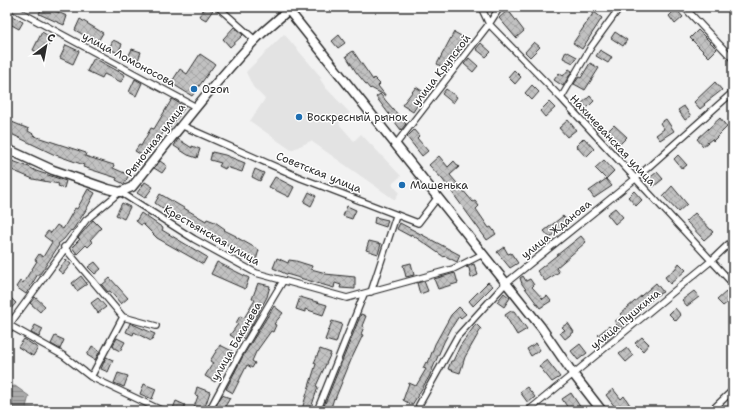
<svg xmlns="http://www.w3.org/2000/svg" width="740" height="418" viewBox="0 0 740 418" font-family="'Shantell Sans',sans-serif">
  <defs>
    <pattern id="water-rules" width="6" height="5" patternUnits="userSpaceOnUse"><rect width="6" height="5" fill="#ababab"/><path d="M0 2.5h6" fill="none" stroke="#8b8b8b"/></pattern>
    <pattern id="building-cross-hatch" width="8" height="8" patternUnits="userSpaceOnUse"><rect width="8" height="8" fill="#c1c1c1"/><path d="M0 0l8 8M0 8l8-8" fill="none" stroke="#a6a6a6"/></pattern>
  </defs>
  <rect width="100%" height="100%" fill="#f2f2f2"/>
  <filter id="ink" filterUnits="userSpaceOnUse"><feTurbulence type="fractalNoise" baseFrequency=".025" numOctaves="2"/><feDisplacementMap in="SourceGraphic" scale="8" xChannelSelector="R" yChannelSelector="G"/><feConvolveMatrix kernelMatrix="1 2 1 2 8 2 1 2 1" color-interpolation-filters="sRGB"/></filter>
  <g filter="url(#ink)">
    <path fill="#e3e3e3" d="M284,34L322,78L320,79L326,88L350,113L339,124L354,141L361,134L401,176L392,184L399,192L395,200L311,141L291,150L250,121L265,99L253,87L246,72Z"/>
    <path fill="url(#water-rules)" stroke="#787878" d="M15,386L29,396L26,407L39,408L43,411H7V387Z"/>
    <path fill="url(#building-cross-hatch)" stroke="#2b2b2b" d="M42,7H50V9L67,16L64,25L39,14Z
      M205,7L213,10L206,20L199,16Z
      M676,9L683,17L675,24L669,16Z
      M508,10L524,31L516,38L499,18Z
      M594,12L602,18L582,49L573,43Z
      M12,16L23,22L19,29L8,23Z
      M80,19L103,33L97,43L75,30Z
      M234,27L243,35L230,47L223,39Z
      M698,30L717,49L709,57L690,38Z
      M42,32L52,38L43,55L33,50Z
      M454,32L463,37L444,68L437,64Z
      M615,32L627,40L623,46L611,38Z
      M339,35L345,43L338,48L332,41Z
      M113,40L122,44L118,53L109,49Z
      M534,42L540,47L530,57L525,52Z
      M481,43L491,52L486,57L476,49Z
      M66,45L79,51L73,64L60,58Z
      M132,49L141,52L137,63L127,59Z
      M600,50L612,57L608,63L596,56Z
      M353,51L373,80L374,78L380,84L378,86L386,96L371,88L370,89L356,72L346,56Z
      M566,51L577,57L573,63L563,58Z
      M200,54L215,64L192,96L171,83L180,69L187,74Z
      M94,58L125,75L121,82L104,74L102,78L87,71Z
      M469,58L478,66L473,72L464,64Z
      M590,63L599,68L585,90L574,84L579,77L581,78Z
      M569,69L572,71L563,86L554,80L559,73L563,76Z
      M514,70L521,77L515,84L508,77Z
      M135,79L142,83L136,96L129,92Z
      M715,82L722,90L704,104L705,105L700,109L694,102Z
      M532,85L539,92L532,100L525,93Z
      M416,87L425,93L413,112L402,105Z
      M446,89L457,97L453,103L442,94Z
      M380,94L406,124L401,130L376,97Z
      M590,96L594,101L584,111L579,106Z
      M172,99L185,107L169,129L166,127L157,144L154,142L145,157L135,151L139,145L141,146L151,128L154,129Z
      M549,102L555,108L545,117L540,111Z
      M684,106L691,116L685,120L678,110Z
      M720,118L727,127L713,141L712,139L703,146L697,139Z
      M666,119L674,131L660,140L656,135L664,129L660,123Z
      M7,120L29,129L28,131L35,135L34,136L80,151L86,153L85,156L114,165L113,168L129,175L124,184L116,180L117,178L83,167L84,165L53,154L7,132Z
      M568,120L576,130L567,137L559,128Z
      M614,125L627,137L617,147L605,134Z
      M414,130L419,136L417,138L428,151L422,156L407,137Z
      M584,138L594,149L586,157L576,146Z
      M178,139L192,148V146L200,149L197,158L188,155L174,146Z
      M212,152L225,155L245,163L242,172L226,167L225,169L219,166L221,163L210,160Z
      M678,155L687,165L682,169L674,159Z
      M439,156L448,167L454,161L459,167L450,175L473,202L475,201L479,206L476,209L489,228L491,227L496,234L487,240L443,180L429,165Z
      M7,159L29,167L36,171L66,181L64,188L58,186L59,184L33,179L7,168Z
      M604,160L614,171L606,179L595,168Z
      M160,161L167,166L162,173L154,168Z
      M255,169L264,173L260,181L252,177Z
      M657,172L663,179L653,187L647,180Z
      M275,177L294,187L289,197L269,187Z
      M606,179L612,186L594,198L589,191Z
      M145,182L153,187L145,198L137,193Z
      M672,186L687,204L678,212L663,196Z
      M88,189L95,193L86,210L72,231L71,230L64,239L58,244L59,245L52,256L40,274H38L26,294L16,287L20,281L23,283L37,261L35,260L39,254L43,257L52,242L44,236L48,231L51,233L57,225L63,229L75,208L77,209Z
      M634,191L642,200L636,206L628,197Z
      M309,192L316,196L311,206L304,202Z
      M160,194L206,221L207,219L215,222L225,229L224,230L236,236V237L259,250L256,260L224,244V243L213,235L196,228L166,211L155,203Z
      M122,203L130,207L124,219L116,215Z
      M347,206L356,210L352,219L343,216Z
      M615,208L623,217L615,224L607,214Z
      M141,213L163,228L162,230L207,257L203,264L157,238L143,224L141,225L136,221Z
      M695,213L713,232L704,240L686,221Z
      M563,216L568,222L550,238L544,231Z
      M375,217L388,220L386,227L374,223Z
      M93,220L101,228L90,240L93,242L88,247L86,245L77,254L72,247L80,239L78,238Z
      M400,223L460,255L457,262L445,256L444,257L411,234L410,236L397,229Z
      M581,236L586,242L556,268L559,272L545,281L537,271Z
      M369,241L381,244L378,254L366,250Z
      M504,247L508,254L511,253L518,263L510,268L497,252Z
      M277,258L288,263L289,260L296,261L312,266L311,269L326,273L325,274L355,277V289L340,288L341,285L335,283L334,288L286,274L273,268Z
      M66,260L71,264L63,274L58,270Z
      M95,262L101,269L95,274L88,267Z
      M217,262L249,278L245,289L211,274Z
      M411,263L414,275L406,277L403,265Z
      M679,263L686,270L670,284L665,277L675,269Z
      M474,264L478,275L471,278L469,268L466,267Z
      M455,273L458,283L438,289L434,279Z
      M81,276L87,284L77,291L72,283Z
      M523,276L526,281L530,279L534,285L532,287L543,299L547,296L551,301L540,308L522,284L520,278Z
      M110,278L128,298L121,304L110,291L108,292L102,285Z
      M424,281L428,291L420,294L417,283Z
      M488,282L493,286L473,306L469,301Z
      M258,283L270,286L267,297L244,339L242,337L239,341L230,335L238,324L236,323L240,316L244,318L255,300L252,299Z
      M656,283L663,292L657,295L620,328L614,322L622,316L620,314Z
      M694,291L699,297L687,306L682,300Z
      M727,291L733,298L723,306L717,300Z
      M504,293L510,298L504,307L497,302Z
      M7,294L16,303L7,313Z
      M35,297L45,306L40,312L30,303Z
      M300,297L327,305L323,315L305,309V312L296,309Z
      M98,298L106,307L98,313L91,303Z
      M274,306L283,313L274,324L276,325L273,332L271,331L256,352L252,361L255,363L252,368L247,365L233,393L226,389L243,356Z
      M459,307L466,314L461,318L459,316L452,327L444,342L429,377L412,405L403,400L409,383L416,386L426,369L423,368L426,362L428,363L435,344L446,324L451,315Z
      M675,308L681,315L676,321L669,314Z
      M511,311H514L527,329L517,335L505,315Z
      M361,314L366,316L362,326L364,327L361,334L363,335L361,339L351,360L335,399L334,398L331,408L324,406Z
      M332,321L342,324L336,343L325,340Z
      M130,323L155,334L151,341L134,332L133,335L126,332Z
      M568,323L574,332L565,339L560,333L565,330L562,327Z
      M476,324L481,329L465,357L460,373L448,369L451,361H453L460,346Z
      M35,325L43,329L39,337L31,333Z
      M609,326L615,333L605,342L598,335Z
      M55,336L64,340L60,349L51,344Z
      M642,337L649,344L643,351L635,343Z
      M117,338L125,342L120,351L114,348L113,345Z
      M24,339L38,348L33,356L18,347Z
      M536,343L540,350L531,356L527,349Z
      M580,344L587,353L578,360L571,351Z
      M220,345L232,351V354L215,382L205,376L213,363L210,361Z
      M92,346L100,351L95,360L87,355Z
      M627,348L633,356L626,362L619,354Z
      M320,349L331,353L316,386L318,387L310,411H307L302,409L316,364L314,363Z
      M106,357L113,360L108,372L101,369Z
      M547,360L560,377L552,382L539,366Z
      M118,373L128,376L124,387L114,383Z
      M144,384L156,389L152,399L140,394Z
      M197,387L210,392L204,410L194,407L198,396L195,395Z
      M527,387L535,397L528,403L520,392Z
      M613,389L621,399L624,396L634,411H618L606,395Z
      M571,393L583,411H570L562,399Z
      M222,395L230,398L223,410L216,406Z
      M176,401L185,405L182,411H172Z"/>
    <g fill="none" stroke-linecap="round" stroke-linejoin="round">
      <defs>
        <path id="street" d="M11,7L196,107
          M218,7L255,40
          M481,7L489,24L561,98L733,284
          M684,7L733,59
          M561,98L591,47L620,7
          M183,126L301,178L418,223L438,197
          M396,144L489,24L500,7
          M64,247L123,317L91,377
          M371,292L396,216
          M123,317L156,326
          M7,324L64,356L91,377L163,411
          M9,325L86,220L120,192L194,239L256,273L347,298L453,269L483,254
          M419,405L457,337L506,283L635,179L733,92
          M209,411L240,353L283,281
          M317,411L364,294
          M528,411L711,261L733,240
          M711,411L733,390"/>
        <path id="secondary" d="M286,7L541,327L574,375L602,411
          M7,149L53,170L108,189L120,192L132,187C172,138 210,87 254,41C264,30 277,21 288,10"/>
      </defs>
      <use href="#street" stroke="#2b2b2b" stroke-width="8"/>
      <use href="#secondary" stroke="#2b2b2b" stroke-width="11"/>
      <use href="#street" stroke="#fff" stroke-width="5.5"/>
      <use href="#secondary" stroke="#fff" stroke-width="8"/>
    </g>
  </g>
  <g fill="#1f6fb2" stroke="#fff" stroke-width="1.5">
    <circle cx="194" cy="89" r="4"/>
    <circle cx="299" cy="117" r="4"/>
    <circle cx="402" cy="185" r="4"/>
  </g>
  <g text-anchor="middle" stroke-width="3" stroke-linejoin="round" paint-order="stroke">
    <g font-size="11" fill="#2b2b2b" stroke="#fff">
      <text transform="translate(129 59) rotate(28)" y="4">улица Ломоносова</text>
      <text transform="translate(441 70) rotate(-52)" y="4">улица Крупской</text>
      <text transform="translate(155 140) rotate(-52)" y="4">Рыночная улица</text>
      <text transform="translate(613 140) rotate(47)" y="4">Нахичеванская улица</text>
      <text transform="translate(319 172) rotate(22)" y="4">Советская улица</text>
      <text transform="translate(556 229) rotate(-39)" y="4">улица Жданова</text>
      <text transform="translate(212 235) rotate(30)" y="4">Крестьянская улица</text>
      <text transform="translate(625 319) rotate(-40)" y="4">улица Пушкина</text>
      <text transform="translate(236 341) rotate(-60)" y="4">улица Баканева</text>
    </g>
    <g font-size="11" fill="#2b2b2b" stroke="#fff" text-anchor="start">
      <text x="202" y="93">Ozon</text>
      <text x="307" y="121">Воскресный рынок</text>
      <text x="410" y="189">Машенька</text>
    </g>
  </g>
  <rect width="740" height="418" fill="none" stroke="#fff" stroke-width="24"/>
  <rect x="12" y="12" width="716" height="394" fill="none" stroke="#2b2b2b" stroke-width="1.5" filter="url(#ink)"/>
  <g transform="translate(46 46) rotate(32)" stroke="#ffffff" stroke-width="3" paint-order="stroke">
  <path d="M0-3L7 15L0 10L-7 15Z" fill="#2b2b2b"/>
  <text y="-6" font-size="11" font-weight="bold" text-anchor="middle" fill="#2b2b2b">С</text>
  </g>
</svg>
